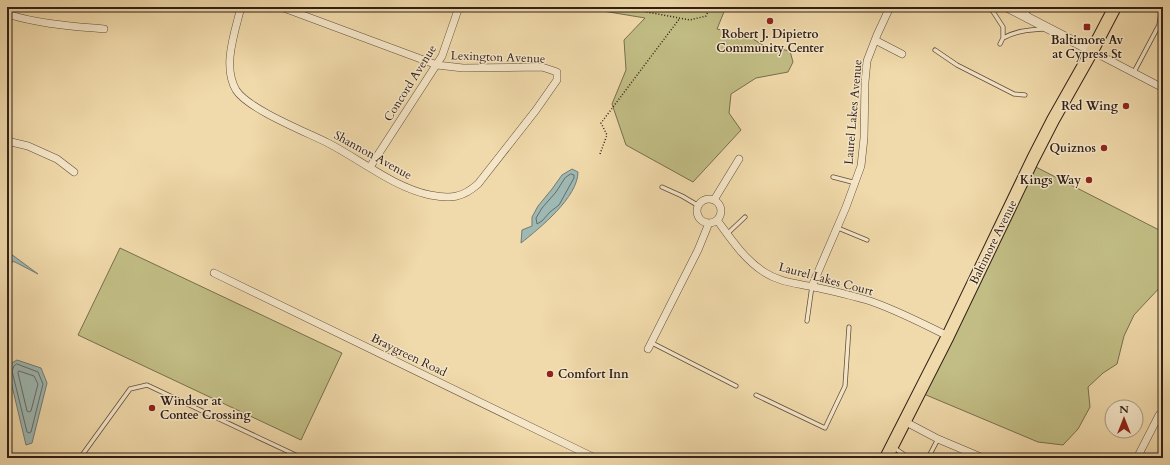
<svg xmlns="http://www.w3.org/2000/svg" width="1170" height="465" viewBox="0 0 1170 465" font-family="Cardo,serif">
  <rect width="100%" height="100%" fill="#f0d9aa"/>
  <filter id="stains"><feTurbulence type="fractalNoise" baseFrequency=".005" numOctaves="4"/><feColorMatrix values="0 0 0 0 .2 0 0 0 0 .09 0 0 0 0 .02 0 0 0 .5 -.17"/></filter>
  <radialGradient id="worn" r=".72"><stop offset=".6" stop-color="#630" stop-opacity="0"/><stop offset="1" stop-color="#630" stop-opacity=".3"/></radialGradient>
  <path fill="#c1bd84" stroke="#786e4e" d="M579,7H726L717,29L748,36L771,50L780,49L790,51L793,62L788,72L756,78L731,94L729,113L741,130L693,182L626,145L612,104L626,70L624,40L645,18Z
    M1030,164L1163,232V284L1134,315L1124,336L1117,364L1103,373L1088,387L1090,407L1078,429L1063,445L1038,442L919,392Z
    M120,248L342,353L301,440L78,335Z"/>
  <path fill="#9eb8b3" stroke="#727b75" d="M572,169L578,172C578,197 540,228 521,243L522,230L532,226V217L538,206L552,189L562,175Z
    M7,251L38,274L15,262L7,261Z
    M17,360L41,368L47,383L32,443L26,445L8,369L10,364Z"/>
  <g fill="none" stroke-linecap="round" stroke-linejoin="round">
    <path stroke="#676c66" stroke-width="1" d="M571,174L574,175V178L559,205L550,212L542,221L537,224L536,218L542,208L556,192L565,178Z
      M17,364L38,372L43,384L31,432L29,433L27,432L12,371L14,366Z
      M19,371L34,376L38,384L31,411L29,412L27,411L18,373Z"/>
    <defs>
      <path id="service" d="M990,7L1003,27V38C1016,31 1028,30 1043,29
        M1026,7L1028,15
        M1000,44L1003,38
        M935,50L957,65L1014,94L1025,95
        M1134,72L1159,25L1161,13L1158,7
        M833,177L856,183
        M662,187L682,196L699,206
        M838,228L867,240
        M727,234L745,217
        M807,321L812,286
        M652,343L736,386
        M756,395L825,428L845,386L849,327
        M893,447L909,458
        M908,456L915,458
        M80,458L130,389L147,385L302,458
        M928,458L938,439"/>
      <path id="minor" d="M241,7C235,32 222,66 236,90C248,109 306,132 328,143C361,160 393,187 430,195C451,199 462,198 478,184L536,110L557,80V72L542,67L463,68L437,65L281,7
        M7,14C39,24 71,26 104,29
        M875,40L902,54
        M1092,51L1163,88
        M7,141L28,146L57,159L74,172
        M370,167L442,56L459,7
        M697 211a12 12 0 1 1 24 0a12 12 0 1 1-24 0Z
        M714,200L739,159
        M717,220C731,239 744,259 764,272C779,282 795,283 813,287C831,290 849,295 867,300C895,309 921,323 948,336
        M214,273L595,458
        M812,286L846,207L861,166L864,138L865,82L867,61L877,35L890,7
        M648,349L698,250L709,223
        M904,421L938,439L983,458
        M1137,458L1159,415"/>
      <path id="tertiary" d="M1007,7L1092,51"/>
      <path id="primary" d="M886,458L948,336L1033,159L1053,120L1092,51L1115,7"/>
    </defs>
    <use href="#service" stroke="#604e3d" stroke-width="5"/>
    <use href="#minor" stroke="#604e3d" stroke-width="8"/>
    <use href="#tertiary" stroke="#604e3d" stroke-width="10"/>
    <use href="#primary" stroke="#302019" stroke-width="14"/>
    <path stroke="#302019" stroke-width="1.5" stroke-dasharray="1 2" stroke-linecap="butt" d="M620,7L690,20L706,16L710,7
      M600,154L607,135L601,123L680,18"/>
    <use href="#service" stroke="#f5e6c8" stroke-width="3.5"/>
    <use href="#minor" stroke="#f5e6c8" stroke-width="7"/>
    <use href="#tertiary" stroke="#f5e6c8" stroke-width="9"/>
    <use href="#primary" stroke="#f0d9aa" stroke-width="12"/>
  </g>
  <g fill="#8f2418" stroke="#f5e6c8" stroke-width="1.5">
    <circle cx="770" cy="21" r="4"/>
    <rect x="1083" y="23" width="8" height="8" rx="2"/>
    <circle cx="1126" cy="106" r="4"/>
    <circle cx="1104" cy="148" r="4"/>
    <circle cx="1089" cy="180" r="4"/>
    <circle cx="550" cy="374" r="4"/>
    <circle cx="152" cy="408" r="4"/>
  </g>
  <g text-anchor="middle" stroke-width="3" stroke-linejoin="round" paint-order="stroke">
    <g font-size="12" font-weight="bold" fill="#302019" stroke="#f5e6c8" text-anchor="end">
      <text x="770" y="38" text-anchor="middle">Robert J. Dipietro<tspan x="770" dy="14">Community Center</tspan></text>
      <text x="1087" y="44" text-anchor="middle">Baltimore Av<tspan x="1087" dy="14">at Cypress St</tspan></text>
      <text x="1118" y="110">Red Wing</text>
      <text x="1096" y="152">Quiznos</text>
      <text x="1081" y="184">Kings Way</text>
      <text x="558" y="378" text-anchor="start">Comfort Inn</text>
      <text x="160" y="405" text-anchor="start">Windsor at<tspan x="160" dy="14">Contee Crossing</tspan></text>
    </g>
    <g font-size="12" fill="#302019" stroke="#f5e6c8">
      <text transform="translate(498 57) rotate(2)" y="4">Lexington Avenue</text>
      <text transform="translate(410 83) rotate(-58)" y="4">Concord Avenue</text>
      <text transform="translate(853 112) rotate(-85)" y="4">Laurel Lakes Avenue</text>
      <text transform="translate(373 155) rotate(29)" y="4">Shannon Avenue</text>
      <text transform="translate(993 242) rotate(-64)" y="4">Baltimore Avenue</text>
      <text transform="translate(826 279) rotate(15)" y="4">Laurel Lakes Court</text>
      <text transform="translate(409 355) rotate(26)" y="4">Braygreen Road</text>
    </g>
  </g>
  <rect width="1170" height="465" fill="none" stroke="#f0d9aa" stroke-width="24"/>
  <rect x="8" y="8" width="1154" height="449" fill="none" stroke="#302019" stroke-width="2"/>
  <rect x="12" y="12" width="1146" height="441" fill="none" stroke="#302019"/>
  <g transform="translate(1124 419)"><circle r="19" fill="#f5e6c8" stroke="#a69782"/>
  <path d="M0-3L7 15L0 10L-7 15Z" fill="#8f2418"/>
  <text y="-6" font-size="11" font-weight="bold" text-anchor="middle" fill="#302019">N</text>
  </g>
  <rect width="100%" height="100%" filter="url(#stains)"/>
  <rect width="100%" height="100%" fill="url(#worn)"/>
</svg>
